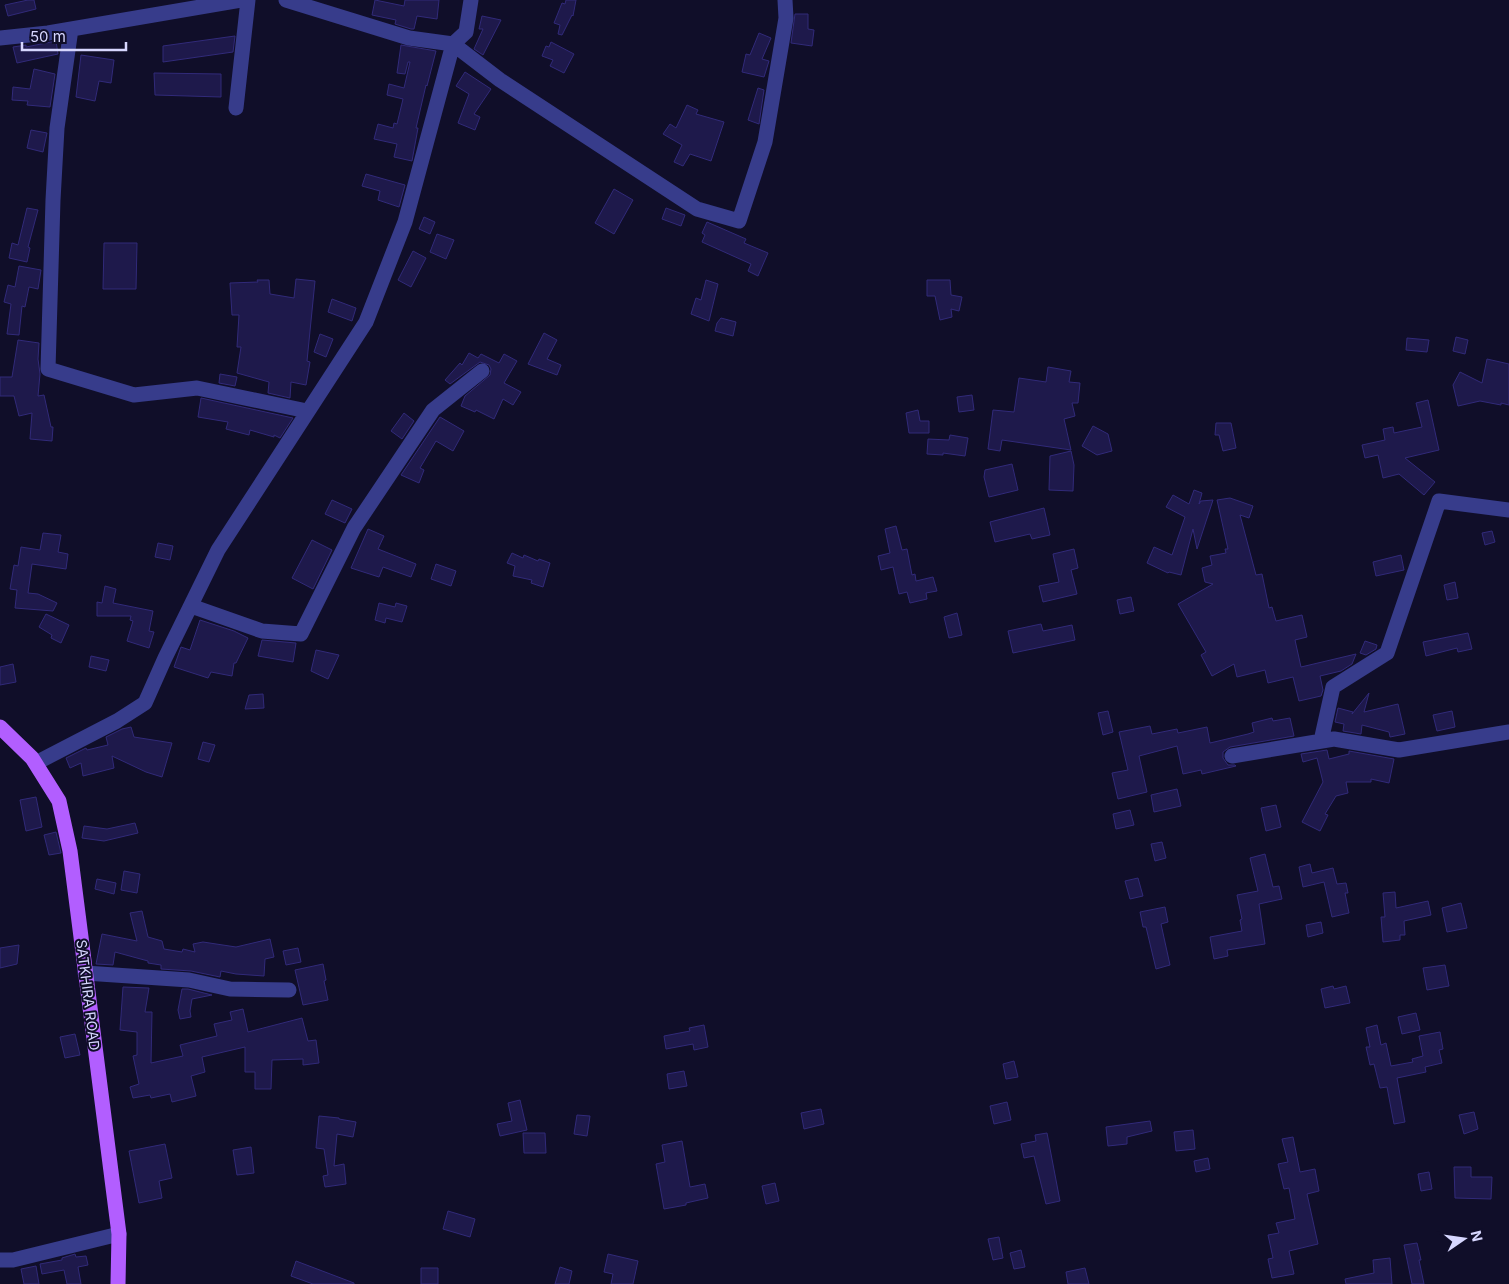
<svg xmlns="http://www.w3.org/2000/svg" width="1509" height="1284" viewBox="0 0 1509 1284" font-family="Inter,sans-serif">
  <rect width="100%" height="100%" fill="#100e29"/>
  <path fill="#1e194b" stroke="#312a79" d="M28,0H34L36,9L8,16L5,5Z
    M375,0L404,6L405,0H439L437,19L417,16L414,29H411L395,24L396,20L372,15Z
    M566,0H576L573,16L572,15L562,35L558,34L560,25L554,23L562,3L565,4Z
    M795,14H808V29L814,30L812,46L791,43Z
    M482,16L501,20L483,55L474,49L483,29H479Z
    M759,33L771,38L762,59L769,61L764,77L742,72L746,54L750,55Z
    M235,36L233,52L163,62V46Z
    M56,41L58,54L17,63L13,47L26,45V47Z
    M551,42L574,54L564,73L550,66L553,60L542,56L546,46L549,47Z
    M401,45L436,51L427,86L426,85L416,128H418L412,161L394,157L397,144L374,139L378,124L393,128L394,123L397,124L403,99L387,95L389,84L404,88L410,62H408L405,74L397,73Z
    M81,55L114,60L111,83L99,81L95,101L76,97Z
    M34,69L55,74L50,107L27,105L28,101L12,100L13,87L30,89Z
    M465,72L491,89L474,114L480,117L475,130L458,123L469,94L456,86Z
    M154,73L221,74V97L155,95Z
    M758,88L764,90L759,124L748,120Z
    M687,105L698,110L696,114L724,122L711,161L690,154L683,166L674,162L682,145L663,134L670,124L676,128Z
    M31,130L47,133L43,152L27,148Z
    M366,174L405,185L399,207L378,200L380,191L362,186Z
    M614,189L633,200L614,234L595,223Z
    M27,208L38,210L28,247L30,248L27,262L9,258L12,243L18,245Z
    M666,208L685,215L681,226L662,219Z
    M424,217L435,222L430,234L419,229Z
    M707,222L746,239L744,243L768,253L758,276L748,271L751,264L702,242L705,235L702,233Z
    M437,234L454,240L446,259L430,252Z
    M104,243H137L136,289H103Z
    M413,251L426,258L411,287L398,280Z
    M19,266L41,270L38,289L29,287L25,307L22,306L19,335L7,334L11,304L4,302L8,285L15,287Z
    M296,279L315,281L307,361L310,362L306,385L291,382L290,398L268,393L269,382L237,373L241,347H237L239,315H232L230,283L258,282L257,280H269L270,294L294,298Z
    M706,280L718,284L709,321L691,314L696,298L701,300Z
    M927,280H950L951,295L962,297L959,311L951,309L952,317L940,320L935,296H927Z
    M332,299L356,308L352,321L328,312Z
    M721,318L736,322L733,336L715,331L717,323Z
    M544,333L557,340L547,359L561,365L557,375L528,364Z
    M320,334L333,339L326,357L314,352Z
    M1456,337L1468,340L1465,354L1453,351Z
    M1407,338L1429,340L1427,352L1406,350Z
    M18,340L39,343L38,359L40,374L38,396L44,395L51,427H53L52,441L30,439L32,413L19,416L14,396H0V377H12Z
    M469,353L478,358L481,354L499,363L504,354L517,361L504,383L521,392L513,405L503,399L494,419L476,410L475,412L461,406L465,396L490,375L491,369L489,365L480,362L450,384L445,380L460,363L462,365Z
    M1487,359L1509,364V405L1501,403V405L1480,401L1458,406L1453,385L1460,372L1482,383Z
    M1048,367L1071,371L1069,382L1080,383L1078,403H1072L1075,416L1064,419L1071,450L1002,440L1000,451L988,449L993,410L1014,412L1019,378L1046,382Z
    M220,374L237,377L235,386L219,383Z
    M972,395L974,410L959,412L957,397Z
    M201,398L293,418L280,438L274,435V437L250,430L249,435L226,429L228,422L198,417Z
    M1428,400L1439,450L1405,458L1435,482L1424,495L1399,474L1383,478L1378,455L1365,458L1362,445L1385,440L1383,429L1393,427L1394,433L1422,427L1416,403Z
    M918,410L920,421H929V433H909L906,413Z
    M404,413L414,421L402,439L391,431Z
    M440,417L464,431L453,451L436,441L420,468L424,470L419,483L401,475Z
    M1216,423H1231L1236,448L1223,451L1219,435H1215Z
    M1093,426L1108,434L1112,451L1097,455L1082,446Z
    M950,435L968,438L965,456L943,453V455L927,454L928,439L949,440Z
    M1071,451L1074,465L1073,491L1049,490L1050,456Z
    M1012,464L1018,490L989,497L984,477L985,470Z
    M1194,490L1202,493L1199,504L1201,501L1213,500L1197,549L1193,529L1181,575L1169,572L1168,573L1147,563L1154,547L1172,555L1185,517L1166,507L1173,495L1189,504Z
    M1230,498L1253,506L1249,518L1240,515L1256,575L1262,574L1269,608L1272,607L1276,621L1302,615L1307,637L1295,640L1301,667L1356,654L1352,664L1341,671L1320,676L1323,690L1321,696L1299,701L1293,677L1268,683L1265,670L1237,677L1234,664L1212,676L1201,655L1206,652L1178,604L1213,584L1205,582L1202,568L1212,565L1210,556L1226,553L1225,549H1228L1217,500Z
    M332,500L352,509L345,523L325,514Z
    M1044,508L1050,535L1032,539L1030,534L995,542L990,522Z
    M896,526L902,550L907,549L912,575L915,574L916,581L933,577L937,591L926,593L927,599L910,603L907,592L899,594L893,567L881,570L878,556L890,553L885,529Z
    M368,529L384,536L378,549L416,564L411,577L383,567L379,577L351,568Z
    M1492,531L1495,542L1485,545L1482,533Z
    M43,533L61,535L58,552L68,554L66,569L32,564L28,593L38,594L57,603L53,611L15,608L17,590L10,589L14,565L18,566L21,547L40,550Z
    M312,540L332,550L313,589L292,578Z
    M158,543L173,546L170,560L155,557Z
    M1074,549L1078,568L1071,570L1077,594L1043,602L1039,586L1059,582L1053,554Z
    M512,553L523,558L524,555L538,561L539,559L550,563L543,587L531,583L532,580L513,576L515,566L507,563Z
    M1401,555L1404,570L1376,576L1373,562Z
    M436,564L456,571L451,586L431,579Z
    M1455,582L1458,598L1447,600L1444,585Z
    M105,586L116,589L113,603L153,611L149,631L154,632L149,648L127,641L133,621L130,620L131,616H97V602L102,603Z
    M1131,597L1134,611L1120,614L1117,600Z
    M379,603L395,607L396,603L407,606L402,622L386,618L385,623L375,620Z
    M957,613L962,635L949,638L944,617Z
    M46,614L69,625L61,643L51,638L52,635L39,627Z
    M200,620L234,631L248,638L236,663H234L232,676L211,672L208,678L174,667L181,647L190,650Z
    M1041,624L1043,631L1072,625L1075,640L1013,653L1008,631Z
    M1468,633L1472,649L1458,652L1457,648L1426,656L1423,642Z
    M262,640L296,643L293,662L258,656Z
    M1365,641L1377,645L1376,649L1366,655L1360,653Z
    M316,650L339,655L328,679L311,671Z
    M91,656L109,660L106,671L89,667Z
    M13,664L16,682L0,685V667Z
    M1369,693L1364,712L1398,704L1405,734L1390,737L1389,732L1362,725L1361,734L1343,731L1344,724L1335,722L1338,708L1353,712L1352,714Z
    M263,694L264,708L245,709L249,695Z
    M1108,711L1113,732L1103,735L1098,713Z
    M1452,711L1455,727L1437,731L1433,715Z
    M1272,718L1273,721L1290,718L1294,736L1230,747L1223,752V758L1228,765H1235L1236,766L1202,774L1201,770L1183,774L1177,746L1139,756L1147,792L1118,799L1112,773L1128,770L1119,732L1150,726L1152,734L1177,729L1178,733L1207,727L1210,743L1248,734L1254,732L1252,723Z
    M131,727L134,737L172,743L162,777L146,772L112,756L114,768L83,776L81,763L70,768L66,758L86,748L87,750L108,745L106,737L122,729Z
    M203,742L215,745L209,762L198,759Z
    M1327,750L1329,759L1349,754V751L1394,759L1389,783L1371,779V782H1346L1348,793L1336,796L1325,814L1328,815L1320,831L1302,822L1323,782L1317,758L1303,762L1301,754Z
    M1177,789L1181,806L1154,812L1151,795Z
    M36,797L42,827L26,831L20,800Z
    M1276,805L1281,827L1266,831L1261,808Z
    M1130,810L1134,825L1116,829L1113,814Z
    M135,823L138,833L104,841L82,838L84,826L107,829Z
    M56,832L61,853L49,855L44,835Z
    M1162,842L1166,858L1155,861L1151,844Z
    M1265,854L1273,887L1279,886L1282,899L1259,904L1265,944L1227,950L1228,956L1214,959L1210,937L1242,931L1240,920L1242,919L1237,895L1258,891L1250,858Z
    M1310,864L1312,873L1333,868L1337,884L1346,883L1348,893H1345L1349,913L1332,917L1324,882L1303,887L1299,867Z
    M124,871L140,874L137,893L121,890Z
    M1138,878L1143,896L1130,899L1125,881Z
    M97,879L116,883L114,894L95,889Z
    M1395,892L1396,908L1428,901L1431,915L1404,921L1405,935H1400V940L1383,942L1381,917H1385L1383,893Z
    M1461,903L1467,928L1447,932L1442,908Z
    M1165,907L1168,922L1161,924L1170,965L1156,969L1146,927H1143L1140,912Z
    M142,911L148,937L162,941L164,949L182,952L183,949L195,952L193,944L203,942L236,947L270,939L274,957L265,959L264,976L236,974L221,971L220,977L191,971L161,969V965L148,963V961L115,952L113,965L96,964L102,934L137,941L130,913Z
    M1321,922L1323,933L1308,937L1306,925Z
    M19,945L17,964L0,968V948Z
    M298,948L301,962L286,965L283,951Z
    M323,964L326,980L324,981L328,1000L303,1005L295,970Z
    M1445,965L1449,986L1427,990L1423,968Z
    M1333,986L1334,989L1346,986L1350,1003L1325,1008L1321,989Z
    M123,987L149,988L145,1012H152L151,1063L183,1056L180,1045L217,1036L214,1024L232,1020L230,1012L243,1009L248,1032L302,1018L308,1041L316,1040L319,1063L303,1065V1059L272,1060L271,1089H255V1072H245V1047L202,1057L205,1072L191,1076L196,1096L172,1102L170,1094L151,1098L150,1095L133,1098L130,1087L139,1084L133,1056L137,1055V1032L120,1030Z
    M182,989H188L212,995L192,999L190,1011L191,1017L180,1019L178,1010Z
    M1416,1013L1420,1030L1402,1034L1398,1017Z
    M704,1025L708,1047L694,1050L693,1044L666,1049L664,1036L690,1031L689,1028Z
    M1377,1025L1381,1045L1386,1043L1391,1066L1413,1062L1412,1059L1423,1056L1419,1036L1440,1032L1443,1049L1439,1050L1442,1063L1425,1067L1426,1072L1397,1078L1405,1122L1394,1124L1387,1087L1380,1088L1374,1064L1370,1065L1366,1047H1370L1366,1028Z
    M75,1034L80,1055L65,1058L60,1037Z
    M1014,1061L1018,1077L1006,1079L1003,1064Z
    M684,1071L687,1086L669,1089L667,1074Z
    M520,1100L527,1130L500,1136L497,1124L512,1121L508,1103Z
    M1007,1102L1011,1120L994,1124L990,1106Z
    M821,1109L824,1124L804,1129L801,1113Z
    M1474,1112L1478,1129L1464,1134L1459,1115Z
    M577,1115L590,1116L587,1136L574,1134Z
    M319,1116L339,1118V1119L356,1122L353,1137L337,1134L334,1166L344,1164L346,1184L325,1187L323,1176L328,1175L324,1149L316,1148Z
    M1150,1121L1152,1131L1127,1137V1144L1108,1146L1106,1127Z
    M1193,1130L1195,1149L1176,1151L1174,1132Z
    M523,1133H545L546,1153H524Z
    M1047,1133L1060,1201L1046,1204L1034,1156L1024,1158L1021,1144L1036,1141L1035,1135Z
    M1293,1137L1300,1172L1315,1169L1319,1191L1307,1194L1318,1244L1289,1251L1294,1274L1272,1278L1268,1259L1273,1258L1268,1235L1279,1233L1276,1223L1295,1219L1289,1188L1284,1189L1278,1164L1288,1162L1282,1139Z
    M682,1141L690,1187L705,1184L708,1198L686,1203V1205L664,1209L656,1164L665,1162L662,1145Z
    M165,1144L172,1178L159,1181L162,1198L139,1203L129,1151Z
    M251,1147L254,1173L237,1175L233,1150Z
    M1208,1158L1210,1169L1196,1172L1194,1161Z
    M1454,1167H1471V1177H1492L1491,1199L1455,1198Z
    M1429,1172L1432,1189L1421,1191L1418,1174Z
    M775,1183L779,1201L766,1204L762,1186Z
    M448,1211L475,1219L470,1237L443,1229Z
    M999,1237L1003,1258L993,1260L988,1239Z
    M1417,1243L1421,1260H1419L1424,1284H1412L1404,1245Z
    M1021,1250L1025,1267L1014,1269L1010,1253Z
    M75,1254L76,1257L86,1256L88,1265L78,1267L81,1284H67L64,1270L42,1274L40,1264L62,1260V1258Z
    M608,1254L638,1261L633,1284H611L613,1274L604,1272Z
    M1390,1258L1392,1284H1346L1345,1279L1374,1273L1373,1260Z
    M296,1261L354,1283V1284H313L291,1276Z
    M36,1266L39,1284H24L21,1269Z
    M560,1267L572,1271L569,1284H555Z
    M421,1268H438V1284H421Z
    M1085,1268L1089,1284H1068L1066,1272Z"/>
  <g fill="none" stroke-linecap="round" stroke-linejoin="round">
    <path stroke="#373c8b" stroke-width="15" d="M286,0L409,38L453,44L500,80L697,209L739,221L765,142L786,18L785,0
      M71,29L57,128L53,200L48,369L134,395L197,388L307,411
      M0,38L48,33L241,0
      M236,108L248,0
      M191,606L262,631L301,634L354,528L433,410L482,371
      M1321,741L1333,687L1387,653L1439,501L1509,510
      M1232,756L1334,739L1399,750L1509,732
      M36,763L117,721L145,703L165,658L218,550L366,322L405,222L453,44L466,32L471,0
      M85,973L189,980L230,989L289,990
      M0,1260H13L119,1234"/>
    <path stroke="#b25eff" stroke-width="15" d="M0,727L32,758L59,801L70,851L119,1234L118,1284"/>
  </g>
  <g text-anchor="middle" stroke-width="4" stroke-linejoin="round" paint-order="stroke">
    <g font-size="14" fill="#d7d7ff" stroke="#100e29">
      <text transform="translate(88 995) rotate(83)" y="5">SATKHIRA ROAD</text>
    </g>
  </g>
  <g transform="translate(1464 1239) rotate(77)" stroke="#100e29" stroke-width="4" paint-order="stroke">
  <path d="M0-4L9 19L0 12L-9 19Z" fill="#d7d7ff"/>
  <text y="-8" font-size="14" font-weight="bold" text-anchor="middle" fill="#d7d7ff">N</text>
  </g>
  <path d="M22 42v8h104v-8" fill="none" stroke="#d7d7ff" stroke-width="2.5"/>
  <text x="30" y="42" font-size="15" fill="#d7d7ff" stroke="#100e29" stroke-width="4" paint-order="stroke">50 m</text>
</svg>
